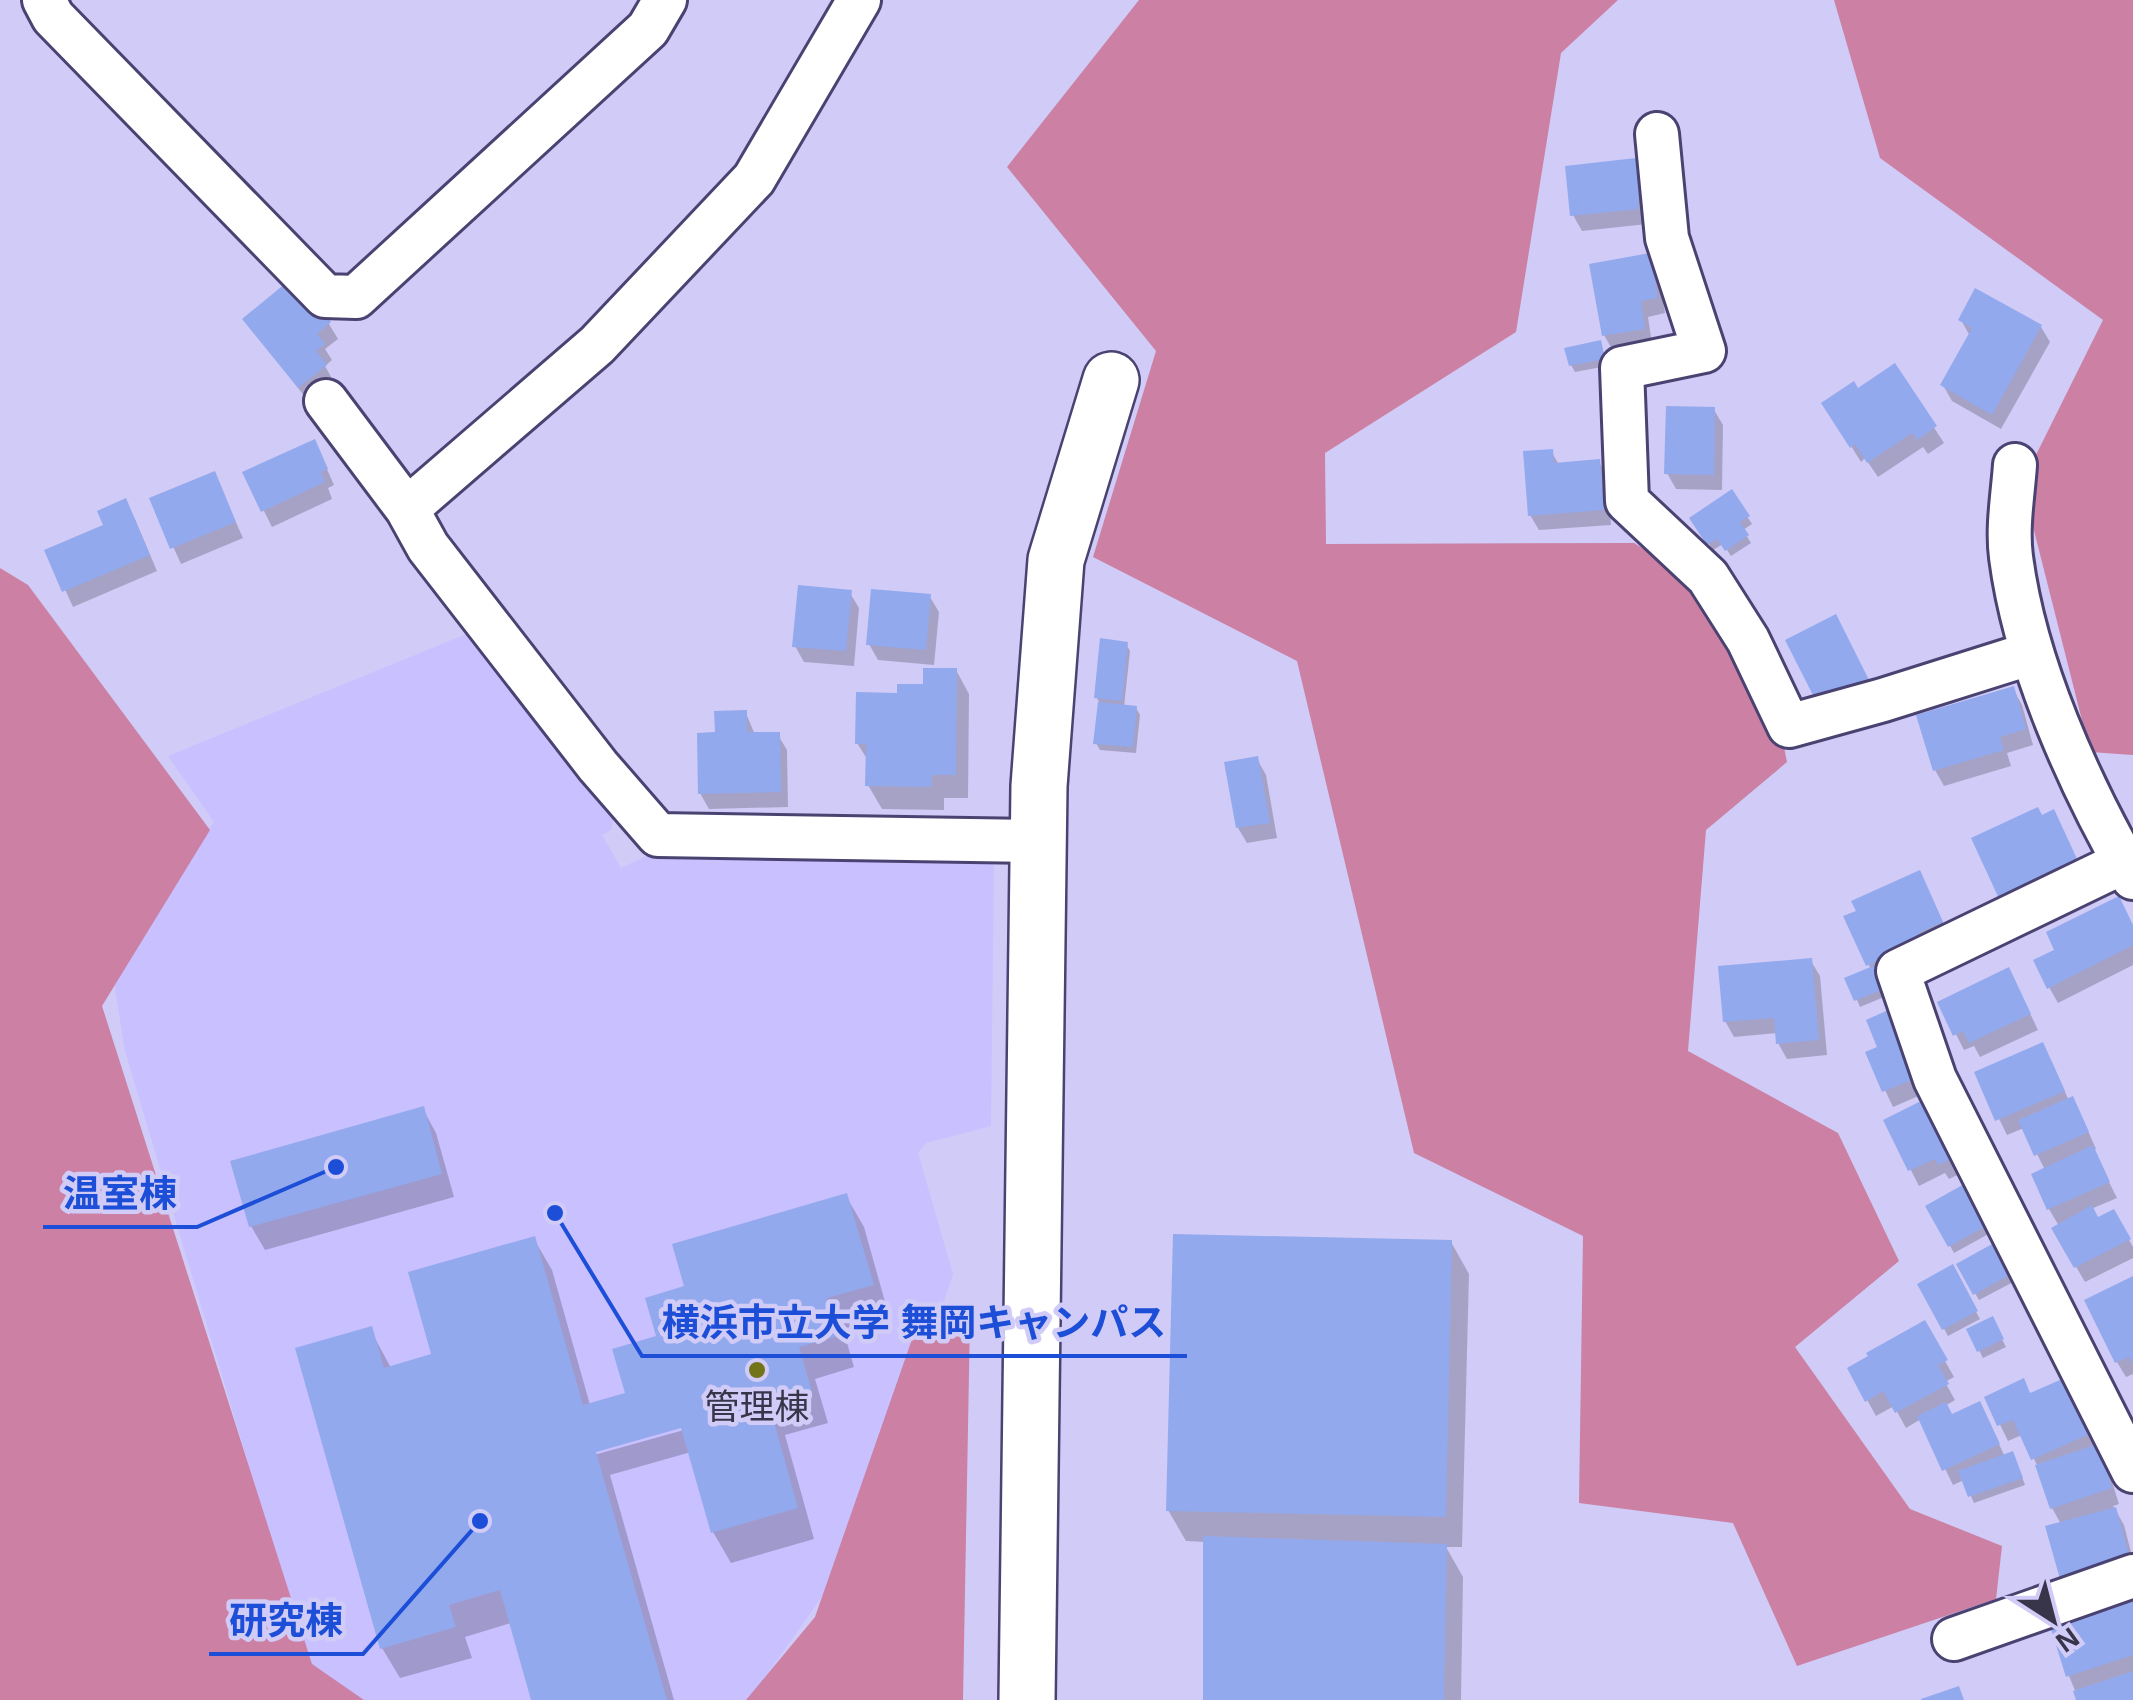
<svg xmlns="http://www.w3.org/2000/svg" width="2133" height="1700" viewBox="0 0 2133 1700" font-family="Helvetica,'Noto Sans JP',sans-serif">
  <rect width="100%" height="100%" fill="#d0cbf7"/>
  <path fill="#c8c0ff" d="M474,631L616,806L611,830L602,835L621,868L653,853L994,854L991,1126L926,1143L918,1153L953,1274L869,1530L749,1700H319L125,1051L110,957L214,822L168,756Z"/>
  <path fill="#cb80a4" d="M1139,0H1618L1561,53L1516,332L1325,453L1326,544L1634,543L1758,620L1787,762L1706,830L1688,1051L1838,1133L1899,1261L1795,1347L1910,1509L2002,1546L1996,1599L1797,1666L1733,1523L1579,1503L1583,1236L1414,1153L1297,661L1093,557L1156,351L1007,167Z
    M1834,0H2133V755L2090,752L2022,483L2103,320L1880,158Z
    M0,568L28,585L210,830L102,1006L312,1664L364,1700H0Z
    M970,1318L963,1700H746L815,1617L917,1325Z"/>
  <path fill="#0003" fill-rule="evenodd" d="M1644,160L1647,224L1582,231L1573,215Z
    M1649,256L1658,271L1665,313L1648,317L1652,344L1613,351L1604,335Z
    M309,316L329,324L338,339L325,349L332,360L325,366L334,382L309,402L245,319Z
    M1961,320L2041,327L2050,342L2001,429L1952,401L1943,385L1970,336Z
    M1600,343L1607,366L1575,372L1571,365Z
    M1894,366L1944,443L1928,454L1923,447L1878,477L1865,458L1861,462L1833,417L1857,391Z
    M1714,410L1723,425L1722,490L1676,489L1667,473Z
    M1551,451L1559,465L1599,462L1608,478L1611,525L1539,530L1530,515Z
    M322,458L334,485L328,488L332,499L272,527L245,473Z
    M214,474L243,538L181,564L152,500Z
    M1731,492L1752,524L1743,530L1751,543L1731,556L1723,544L1713,550L1693,519Z
    M134,517L157,571L73,607L48,552Z
    M850,593L859,608L854,666L804,662L795,646Z
    M930,597L939,612L934,665L878,660L869,644Z
    M1126,644L1130,651L1124,707L1136,708L1140,715L1136,753L1100,750L1096,743L1100,704L1097,698Z
    M956,670L969,694L968,798H944V810L882,809L868,785L869,762L857,743L899,696L925,687Z
    M2013,689L2022,705L2033,745L2007,753L2011,766L1944,786L1935,770Z
    M746,713L755,735H778L787,750L788,807L709,809L700,793L718,735Z
    M1257,759L1266,775L1277,838L1247,843L1238,828Z
    M1928,889L1950,938L1896,992L1860,1007L1848,979L1871,970L1847,917Z
    M2133,928V965L2058,1003L2049,987Z
    M1811,961L1820,976L1827,1055L1787,1059L1778,1043L1777,1033L1734,1037L1725,1021Z
    M2017,986L2038,1030L1980,1057L1974,1046L1964,1050L1940,1003Z
    M1880,1049L1930,1091L1893,1107L1868,1054Z
    M2051,1060L2069,1101L2081,1115L2096,1149L2093,1150L2117,1198L2091,1209L2098,1220L2113,1212L2133,1247V1258L2085,1282L2054,1229L2059,1226L2049,1209L2045,1170L2024,1128L2007,1135L1977,1074Z
    M423,1109L436,1133L454,1197L265,1250L251,1226Z
    M1939,1115L1966,1171L1949,1179L1945,1173L1919,1186L1886,1121Z
    M1966,1187L1994,1231L1954,1253L1929,1207Z
    M846,1196L864,1227L889,1316L843,1329L854,1367L815,1379L828,1423L785,1435L814,1539L731,1563L713,1532L691,1452L610,1475L674,1700H533L511,1623L465,1637L472,1658L400,1678L382,1648L370,1329L391,1368L434,1355L534,1239L552,1270L590,1405L628,1395L683,1289ZM684,1424V1430L594,1455L593,1450Z
    M1451,1242L1469,1274L1462,1547H1446L1463,1577L1461,1700H1205L1206,1542L1186,1541L1168,1510Z
    M2002,1242L2021,1278L1979,1300L1959,1265Z
    M1952,1268L1980,1319L1948,1336L1920,1285Z
    M2133,1279V1374L2126,1377L2117,1362Z
    M1992,1320L2006,1347L1983,1358L1969,1330Z
    M1924,1324L1954,1377L1945,1382L1955,1400L1945,1406L1951,1417L1988,1420L2005,1457L2016,1461L2025,1485L1974,1503L1964,1480L1953,1485L1921,1419L1906,1428L1894,1406L1876,1416L1850,1369Z
    M2068,1379L2106,1463L2119,1504L2113,1506L2124,1525L2133,1560L2071,1593L2062,1578L2061,1524L2052,1508L2039,1469L2022,1435L2008,1441L1987,1398L2031,1395Z
    M2133,1602V1700H2079L2069,1676Z"/>
  <path fill="#93a9ed" d="M1645,157L1649,197L1638,198L1639,209L1570,216L1565,166Z
    M1650,253L1658,298L1641,301L1645,329L1602,336L1589,264Z
    M286,283L309,312L317,305L331,322L317,334L325,344L316,351L327,365L298,388L242,319Z
    M1975,288L2042,325L1992,415L1940,385L1972,328L1958,320Z
    M1601,340L1605,359L1569,366L1564,348Z
    M1895,363L1937,426L1917,440L1912,433L1867,463L1855,444L1850,448L1821,403L1854,381L1858,388Z
    M1666,406L1715,407L1714,475L1664,474Z
    M315,439L328,469L321,472L325,482L261,512L242,472Z
    M1553,449L1554,463L1600,459L1604,510L1528,516L1523,451Z
    M215,471L236,522L170,549L149,498Z
    M1732,489L1750,516L1740,522L1749,535L1725,551L1717,539L1707,545L1689,518Z
    M126,498L150,555L62,592L44,550L103,525L97,511Z
    M798,585L852,590L846,651L792,647Z
    M871,589L931,594L926,650L866,645Z
    M1836,614L1869,680L1818,705L1785,640Z
    M1100,638L1128,642L1122,701L1094,698Z
    M923,668H957L956,775H932L931,787L865,786L866,744H855L856,692L897,693V684H923Z
    M2014,686L2026,729L2000,737L2004,750L1933,771L1916,715Z
    M1098,702L1137,706L1133,747L1093,744Z
    M747,710V732H780L781,792L698,794L697,733L715,732L714,711Z
    M1258,756L1270,823L1236,828L1224,762Z
    M2038,807L2042,815L2054,809L2078,861L2001,903L1971,838Z
    M1920,870L1943,922L1919,933L1922,941L1866,966L1843,916L1856,911L1851,901Z
    M2119,896L2133,925V945L2047,989L2033,960L2054,950L2046,932Z
    M1812,958L1819,1040L1776,1044L1774,1018L1723,1022L1718,966Z
    M1885,961L1894,985L1854,1001L1844,978Z
    M2009,967L2031,1014L1969,1043L1963,1031L1953,1036L1937,1002Z
    M1895,1007L1924,1075L1882,1092L1865,1052L1877,1047L1866,1020Z
    M2043,1042L2065,1091L1995,1121L1974,1072Z
    M1931,1096L1959,1155L1938,1165L1935,1159L1908,1171L1883,1120Z
    M2073,1096L2089,1132L2034,1156L2018,1120Z
    M424,1106L442,1174L249,1227L230,1161Z
    M2093,1145L2110,1182L2047,1210L2031,1174Z
    M1966,1183L1992,1223L1948,1247L1925,1206Z
    M847,1193L874,1285L827,1298L838,1336L799,1347L812,1392L769,1404L798,1508L711,1533L681,1428L596,1452L667,1700H531L500,1590L449,1605L456,1627L380,1649L295,1348L372,1326L384,1368L431,1354L408,1272L535,1236L583,1405L625,1393L612,1349L656,1336L645,1298L684,1286L672,1244Z
    M2092,1205L2098,1217L2114,1209L2131,1239L2074,1268L2051,1228Z
    M1173,1234L1452,1240L1446,1517L1166,1511Z
    M2003,1238L2019,1270L1973,1295L1956,1264Z
    M1953,1264L1978,1311L1942,1330L1917,1284Z
    M2133,1276V1365L2129,1357L2115,1363L2084,1300Z
    M1993,1316L2004,1339L1977,1352L1966,1329Z
    M1925,1320L1948,1360L1938,1365L1949,1384L1895,1413L1883,1391L1865,1402L1847,1368L1868,1356L1866,1353Z
    M2069,1376L2094,1432L2031,1460L2013,1420L1997,1426L1984,1397L2024,1378L2030,1393Z
    M1980,1401L2000,1444L1942,1471L1917,1416L1946,1402L1952,1414Z
    M2098,1444L2112,1488L2050,1509L2035,1465Z
    M2013,1451L2023,1478L1968,1497L1958,1471Z
    M2116,1507L2130,1559L2060,1579L2045,1526Z
    M1203,1536L1447,1544L1444,1700H1203Z
    M2133,1599V1655L2066,1677L2050,1626Z
    M2133,1671V1700H2076L2073,1691Z
    M1959,1686L1964,1700H1921V1699Z"/>
  <g fill="none" stroke-linecap="round" stroke-linejoin="round">
    <defs>
      <path id="minor" d="M44,0L53,17L325,296L356,297L648,29L665,0
        M859,0L754,179L597,345L407,509L428,547L598,766L658,835L1035,841
        M1657,134L1667,238L1704,351L1622,368L1627,501L1708,577L1748,640L1789,726L1883,700L2032,653
        M326,401L407,509
        M2015,465C2013,494 2007,527 2011,557C2025,665 2079,784 2133,878
        M2124,862L1898,971L1935,1079L2133,1471
        M1954,1639L2133,1576"/>
      <path id="tertiary" d="M1027,1700L1039,786L1056,560L1111,380"/>
    </defs>
    <use href="#minor" stroke="#4a4371" stroke-width="48"/>
    <use href="#tertiary" stroke="#4a4371" stroke-width="60"/>
    <use href="#minor" stroke="#fff" stroke-width="42"/>
    <use href="#tertiary" stroke="#fff" stroke-width="55"/>
  </g>
  <circle fill="#737319" stroke="#d0cbf7" stroke-width="4" cx="757" cy="1370" r="10"/>
  <g text-anchor="middle" stroke-width="9" stroke-linejoin="round" paint-order="stroke">
    <g font-size="35" fill="#38354b" stroke="#d0cbf7">
      <text x="757" y="1419">管理棟</text>
    </g>
  </g>
  <path fill="none" stroke="#1d4ed8" stroke-width="4" d="M336 1167L197 1227H43M555 1213L642 1356H1187M480 1521L363 1654H209"/>
  <g fill="#1d4ed8" stroke="#d0cbf7" stroke-width="4">
    <circle cx="336" cy="1167" r="10"/>
    <circle cx="555" cy="1213" r="10"/>
    <circle cx="480" cy="1521" r="10"/>
  </g>
  <g font-size="38" text-anchor="middle" font-weight="bold" fill="#1d4ed8" stroke="#d0cbf7" stroke-width="9" stroke-linejoin="round" paint-order="stroke">
    <text x="120" y="1207">温室棟</text>
    <text x="914" y="1336">横浜市立大学 舞岡キャンパス</text>
    <text x="286" y="1634">研究棟</text>
  </g>
  <g transform="translate(2053 1620) rotate(144)" stroke="#d0cbf7" stroke-width="8" paint-order="stroke">
  <path d="M0-8L18 38L0 25L-18 38Z" fill="#38354b"/>
  <text y="-15" font-size="28" font-weight="bold" text-anchor="middle" fill="#38354b">N</text>
  </g>
</svg>
